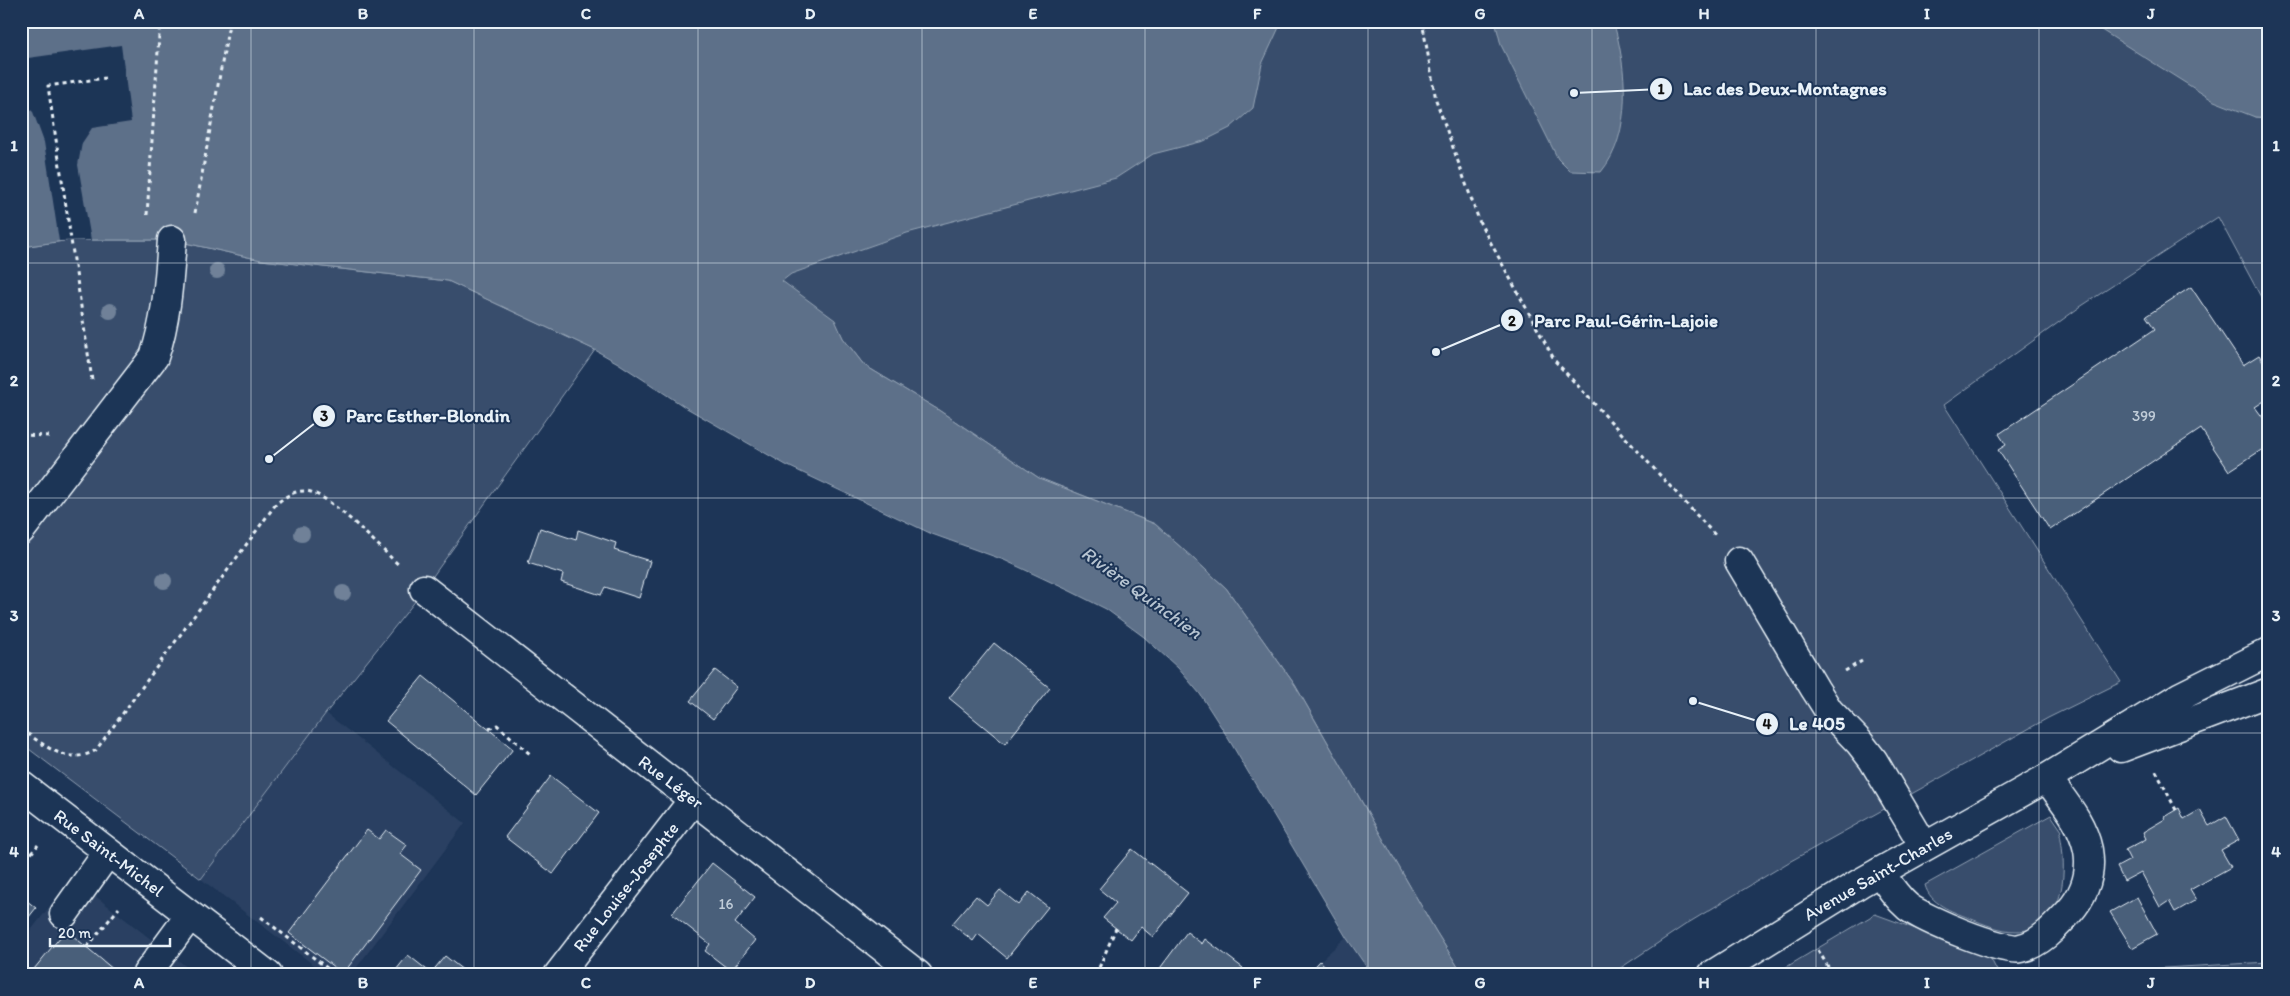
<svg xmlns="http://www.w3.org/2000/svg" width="2290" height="996" viewBox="0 0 2290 996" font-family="Itim,sans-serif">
  <rect width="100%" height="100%" fill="#1d3557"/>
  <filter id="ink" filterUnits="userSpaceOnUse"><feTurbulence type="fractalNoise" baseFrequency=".02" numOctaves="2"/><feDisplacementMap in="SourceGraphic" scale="10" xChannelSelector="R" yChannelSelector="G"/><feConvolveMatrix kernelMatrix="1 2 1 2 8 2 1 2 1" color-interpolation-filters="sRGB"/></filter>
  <g filter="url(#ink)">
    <path fill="#2a4162" d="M326,713L465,823L351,975H327L201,879Z
      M72,878L197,975H21V943Z
      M1346,937L1372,975H1307L1320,961Z"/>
    <path fill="#374d6c" stroke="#909fb2" d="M344,21H2087L2255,117L2269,118V312L2218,217L2080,307L1944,405L2121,682L2048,718L1789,862L1688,923L1610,975H1463L1435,930L1295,685L1226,588L1155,524L1039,478L937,409L864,365L843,338L834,320Z
      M71,240H172L261,260L448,281L595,350L413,604L326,713L201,879L21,743V247Z
      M2051,815L2062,831L2060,834C2067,869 2067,931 2016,931C2000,931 1984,924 1969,918C1951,911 1930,904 1925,885Z
      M1875,914L1976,951L1991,959L1997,971L2063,975H1773Z
      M2269,962V975H2076L2094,972Z"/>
    <path fill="#5d7089" stroke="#95a4b5" d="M21,21H1282L1262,64L1253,108L1230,128L1204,141L1153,154L1116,178L907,233L791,274L782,281L835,320L843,338L864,365L937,409L1039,478L1155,524L1226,588L1295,685L1435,930L1463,975H1372L1346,937L1225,733L1200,694L1178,668L1144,637L1106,609L1070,591L1004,560L932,534L786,465L685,407L618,363L595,350L448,281L261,260L172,240H71L21,247Z
      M1495,21H1613C1627,66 1633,134 1601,172L1570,171L1558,159L1501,45Z
      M2087,21H2269V118L2255,117L2214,101Z"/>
    <path fill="#1d3557" d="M121,45L131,122L92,128L82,143L78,165L91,240L59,241L44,142L33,112L21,101V59Z"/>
    <path fill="#495e7a" stroke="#e8f1f8" d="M2191,287L2243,365L2259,355L2269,370V398L2255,407L2269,426V445L2229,471L2201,429L2050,530L1998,450L2006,445L1999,434L2155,329L2146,316Z
      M540,528L576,540L578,530L616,543L614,550L650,561L639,598L605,587L601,595L561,582L563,574L528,563Z
      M994,643L1050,688L1005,744L949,698Z
      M715,670L737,687L713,719L690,701Z
      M423,676L513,749L476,795L386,721Z
      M551,776L599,813L553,874L505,837Z
      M2179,808L2184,819L2200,810L2209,826L2226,816L2239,840L2221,850L2231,867L2190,890L2196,900L2175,912L2169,901L2160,907L2141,872L2124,881L2117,867L2130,860L2125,850L2146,839L2143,832L2165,819L2164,817Z
      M367,830L379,839L386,830L407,845L400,854L421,870L343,974L289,933Z
      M1132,849L1188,893L1153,937L1141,927L1131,940L1103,918L1116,903L1099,889Z
      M712,863L755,897L735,923L755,940L731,971L705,951L710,944L672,914Z
      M1000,890L1019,905L1029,892L1048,907L1007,958L978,934L973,941L952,924L976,896L987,905Z
      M21,896L36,908L21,927Z
      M2137,897L2157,934L2132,948L2110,912Z
      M66,930L114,970L111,975H40L34,969Z
      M1187,932L1202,944L1205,939L1243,968L1239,975H1155Z
      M408,955L431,973L445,956L468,974L392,975Z
      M1320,961L1335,975H1307Z"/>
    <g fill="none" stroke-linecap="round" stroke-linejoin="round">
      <defs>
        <path id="minor" d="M21,530L154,357C167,319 169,279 172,240
          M1739,561L1815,689L1829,711L1859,742L1873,760L1924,846
          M424,589L918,975
          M21,785L268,975
          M1880,872C1888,884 1896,897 1908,907C1924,919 2003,953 2021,948C2040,944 2056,926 2069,912C2085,894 2092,874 2088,850C2082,821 2063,801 2047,778
          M64,914L108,852
          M146,975L190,915
          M558,975L693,800"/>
        <path id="major" d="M2121,748L2269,692
          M1712,975L1860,883L2047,778L2181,696L2269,652"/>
      </defs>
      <use href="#minor" stroke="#e8f1f8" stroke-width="31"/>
      <use href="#major" stroke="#e8f1f8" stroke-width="31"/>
      <path stroke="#e8f1f8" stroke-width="3" stroke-dasharray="4 4" stroke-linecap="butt" d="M1422,21L1436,100L1480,223L1555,361L1715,535
        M195,213L229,24
        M147,215L160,21
        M92,380L48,86L105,78
        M21,435L49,436
        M1845,671L1862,661
        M21,729C44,745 68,767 96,750L276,504C285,497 294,490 307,491C330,494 381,549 400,566
        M489,729L497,725L530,754
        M2156,771L2176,810
        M21,866L38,845
        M261,917L336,975
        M87,947L119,908
        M1818,950L1833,975
        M1096,975L1116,928"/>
      <use href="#minor" stroke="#1d3557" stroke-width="28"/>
      <use href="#major" stroke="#1d3557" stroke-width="28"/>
    </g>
    <g fill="#708198">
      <circle cx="217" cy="271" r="8"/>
      <circle cx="110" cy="311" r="8"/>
      <circle cx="302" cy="534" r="8"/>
      <circle cx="164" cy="581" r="8"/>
      <circle cx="343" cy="593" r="8"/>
    </g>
  </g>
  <path fill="none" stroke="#e8f1f8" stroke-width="1" stroke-opacity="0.55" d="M251,21V975M474,21V975M698,21V975M922,21V975M1145,21V975M1368,21V975M1592,21V975M1816,21V975M2039,21V975M21,263H2269M21,498H2269M21,733H2269"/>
  <g text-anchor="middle" stroke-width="4" stroke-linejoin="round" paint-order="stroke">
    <g font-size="15" fill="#c0ccd8">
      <text x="2144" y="421">399</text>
      <text x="726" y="909">16</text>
    </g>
    <g font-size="18" fill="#e8f1f8" stroke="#1d3557">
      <text transform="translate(671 782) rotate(37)" y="6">Rue Léger</text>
      <text transform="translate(109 853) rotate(37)" y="6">Rue Saint-Michel</text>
      <text transform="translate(1878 874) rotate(-30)" y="6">Avenue Saint-Charles</text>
      <text transform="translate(626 887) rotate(-52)" y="6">Rue Louise-Josephte</text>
    </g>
    <g font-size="19" font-style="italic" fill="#b7c4d1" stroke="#1d3557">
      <text transform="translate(1142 592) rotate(36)" y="7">Rivière Quinchien</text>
    </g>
  </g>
  <path fill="none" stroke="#e8f1f8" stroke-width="2" d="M1574 93L1661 89M1436 352L1512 320M269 459L324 416M1693 701L1767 724"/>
  <g fill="#e8f1f8" stroke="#1d3557" stroke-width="2">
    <circle cx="1574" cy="93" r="5"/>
    <circle cx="1436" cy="352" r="5"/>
    <circle cx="269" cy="459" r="5"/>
    <circle cx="1693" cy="701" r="5"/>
    <circle cx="1661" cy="89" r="12"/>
    <circle cx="1512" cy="320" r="12"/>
    <circle cx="324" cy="416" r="12"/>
    <circle cx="1767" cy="724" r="12"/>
  </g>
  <g font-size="15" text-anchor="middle" font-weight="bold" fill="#111">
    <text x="1661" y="94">1</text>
    <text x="1512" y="326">2</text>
    <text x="324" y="421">3</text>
    <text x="1767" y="729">4</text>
  </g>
  <g font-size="19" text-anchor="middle" font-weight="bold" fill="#e8f1f8" stroke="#1d3557" stroke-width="4" stroke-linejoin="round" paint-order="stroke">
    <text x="1785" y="95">Lac des Deux-Montagnes</text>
    <text x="1626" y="327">Parc Paul-Gérin-Lajoie</text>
    <text x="428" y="422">Parc Esther-Blondin</text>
    <text x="1817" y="730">Le 405</text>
  </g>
  <rect width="2290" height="996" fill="none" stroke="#1d3557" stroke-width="55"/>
  <path d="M50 938v8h120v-8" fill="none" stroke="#e8f1f8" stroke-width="2.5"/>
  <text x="58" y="938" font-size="15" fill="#e8f1f8" stroke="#1d3557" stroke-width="4" paint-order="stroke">20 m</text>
  <rect x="28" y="28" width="2234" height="940" fill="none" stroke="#e8f1f8" stroke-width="2"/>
  <g font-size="16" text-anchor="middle" font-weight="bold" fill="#e8f1f8">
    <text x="139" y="19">A</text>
    <text x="363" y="19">B</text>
    <text x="586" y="19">C</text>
    <text x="810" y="19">D</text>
    <text x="1033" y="19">E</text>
    <text x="1257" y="19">F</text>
    <text x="1480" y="19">G</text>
    <text x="1704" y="19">H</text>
    <text x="1927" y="19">I</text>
    <text x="2151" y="19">J</text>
    <text x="14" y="151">1</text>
    <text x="2276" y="151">1</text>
    <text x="14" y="386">2</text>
    <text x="2276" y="386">2</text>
    <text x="14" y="621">3</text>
    <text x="2276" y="621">3</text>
    <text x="14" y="857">4</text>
    <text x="2276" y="857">4</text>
    <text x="139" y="988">A</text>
    <text x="363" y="988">B</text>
    <text x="586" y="988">C</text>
    <text x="810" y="988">D</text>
    <text x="1033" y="988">E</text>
    <text x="1257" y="988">F</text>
    <text x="1480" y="988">G</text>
    <text x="1704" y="988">H</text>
    <text x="1927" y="988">I</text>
    <text x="2151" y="988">J</text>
  </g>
</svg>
